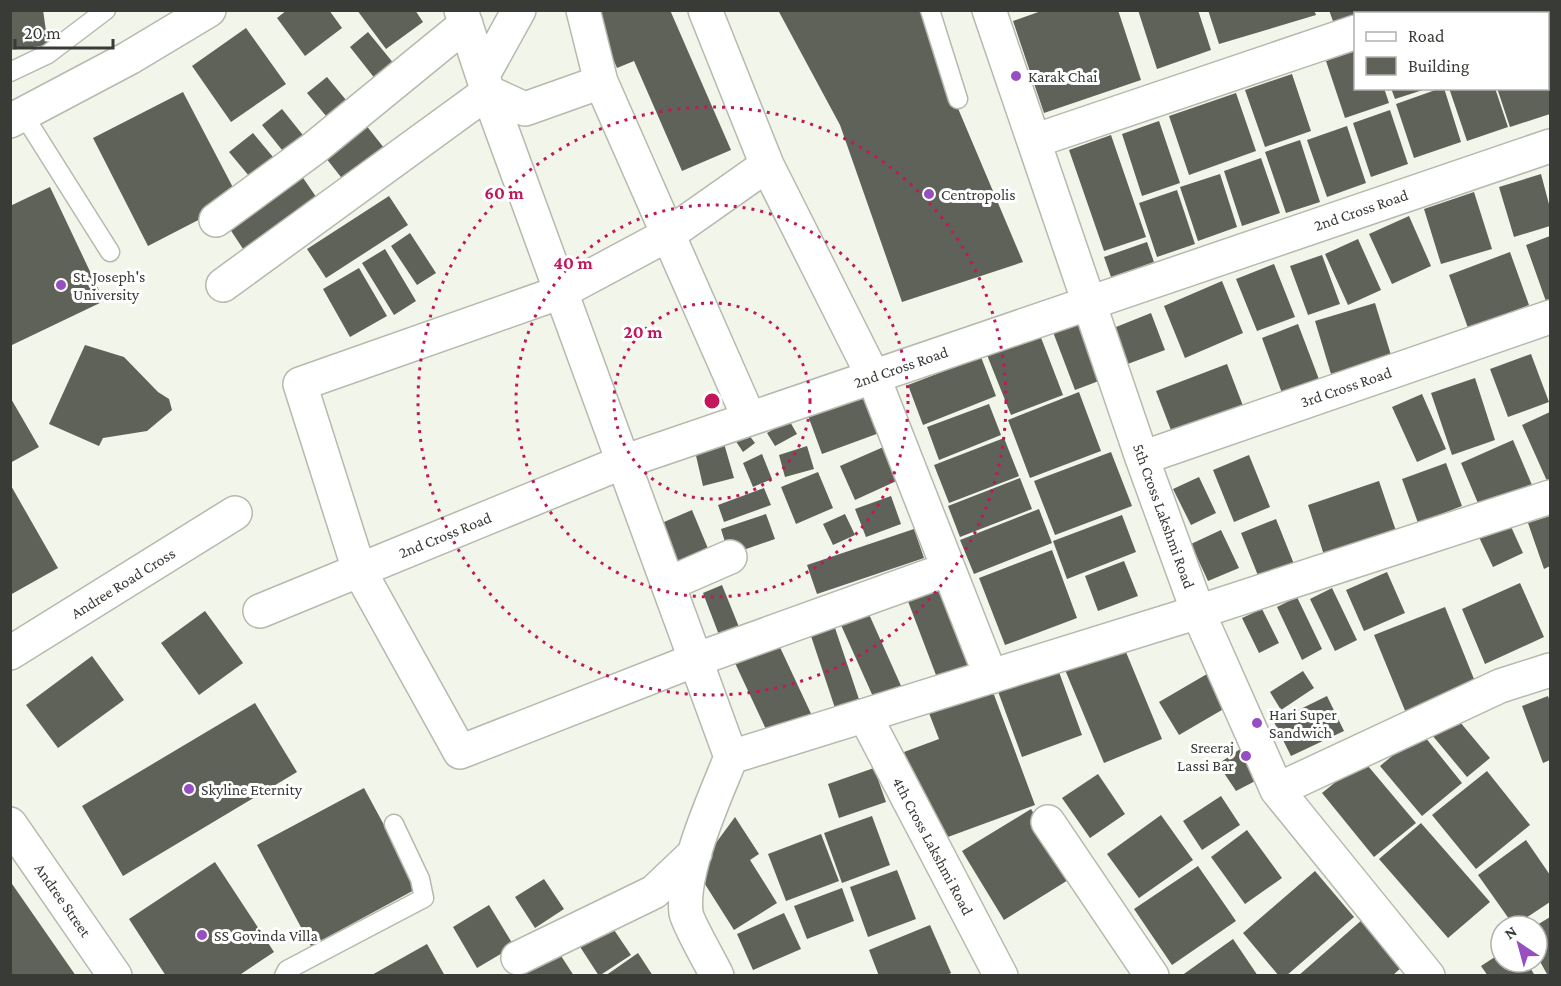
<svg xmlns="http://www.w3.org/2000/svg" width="1561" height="986" font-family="'Crimson Pro',serif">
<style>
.building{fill:#5f6258}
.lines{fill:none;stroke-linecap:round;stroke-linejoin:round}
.service-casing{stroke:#b6b9ae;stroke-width:21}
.minor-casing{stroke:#b6b9ae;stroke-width:36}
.tertiary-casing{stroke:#b6b9ae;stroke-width:36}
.service{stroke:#fff;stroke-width:18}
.minor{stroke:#fff;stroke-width:33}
.tertiary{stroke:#fff;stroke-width:33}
.ring{fill:none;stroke:#c2185b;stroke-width:3;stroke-dasharray:3 6}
.poi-dot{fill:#964ec1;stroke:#fff;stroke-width:2}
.labels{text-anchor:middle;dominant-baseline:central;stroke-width:6;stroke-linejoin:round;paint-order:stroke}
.poi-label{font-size:16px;fill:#393b36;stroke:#fff;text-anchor:start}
.street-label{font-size:16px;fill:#393b36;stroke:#fff}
.centre{fill:#c2185b;stroke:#fff;stroke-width:3}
.ring-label{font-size:18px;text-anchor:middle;font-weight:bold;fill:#c2185b;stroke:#fff;stroke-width:6;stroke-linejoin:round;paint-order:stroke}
</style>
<rect width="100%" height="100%" fill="#f1f5ea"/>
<!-- building -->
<path class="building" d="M10,10H43L48,45L10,50Z
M287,10H329L342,28L305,56L277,18Z
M357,10H415L423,22L386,49Z
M592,10H670L731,150L682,171L634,61L617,68Z
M778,10H925L946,80L1023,262L902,302L840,125Z
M1044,10H1118L1141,80L1044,113L1013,21Z
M1138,10H1198L1211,50L1157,69Z
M1208,10H1314L1316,15L1219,44Z
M1329,10H1370L1356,14V16L1334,24Z
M1471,10H1509L1510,14H1472Z
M1514,10H1550V41L1548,42V14H1515Z
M246,28L286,84L231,122L192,66Z
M368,32L395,65L376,80L350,47Z
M1550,46V114L1510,127L1497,88H1548V47Z
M1356,51V88H1384L1389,103L1345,118L1326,61Z
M1292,74L1311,131L1265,147L1245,90Z
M327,77L351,106L331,122L307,93Z
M1391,88H1426V89L1395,99Z
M1441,88H1444L1461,142L1414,158L1396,104Z
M1449,88H1495L1508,127L1467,141Z
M183,92L239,199L148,246L93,138Z
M1236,93L1256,151L1189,175L1169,116Z
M282,109L306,139L286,155L262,125Z
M1390,110L1408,164L1371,177L1353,123Z
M358,115L388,153L348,186L318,148Z
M1159,121L1180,183L1142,196L1122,134Z
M1347,126L1366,183L1327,197L1307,140Z
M253,133L278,163L254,182L229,152Z
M1111,135L1146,237L1104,251L1069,150Z
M1300,140L1320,202L1286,213L1265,152Z
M1261,158L1280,213L1242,226L1224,171Z
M297,169L323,207L249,258L224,220Z
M1220,174L1237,227L1198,241L1180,187Z
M1541,174L1550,208V226L1514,237L1499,187Z
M50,187L104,301L12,345L10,341V206Z
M1177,190L1195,244L1157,257L1139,203Z
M1474,192L1492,249L1441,264L1424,209Z
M389,196L408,225L326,278L307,249Z
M1409,216L1431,266L1392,284L1369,234Z
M410,233L436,273L417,285L391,246Z
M1550,236V306L1548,307L1526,245Z
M1358,239L1381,290L1348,305L1325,254Z
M1147,242L1154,262L1111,277L1104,257Z
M385,249L416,301L394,315L362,263Z
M1510,252L1529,305L1468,328L1449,275Z
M1322,255L1340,304L1308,315L1290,266Z
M1274,264L1295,317L1257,331L1236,279Z
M359,268L387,316L350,337L323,289Z
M1222,281L1243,333L1185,358L1164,306Z
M1375,303L1391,355L1331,374L1315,321Z
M1151,313L1165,350L1125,365L1111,329Z
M1082,321L1104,379L1075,390L1053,332Z
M1298,324L1320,382L1283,396L1262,338Z
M1040,335L1063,395L1011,415L987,355Z
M85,345L124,357L158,392L169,399L172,410L147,431L103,438L99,446L49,424Z
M1531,354L1549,402L1508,417L1490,369Z
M981,357L996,396L923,425L908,385Z
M1227,364L1245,411L1174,438L1156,391Z
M1475,378L1495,440L1452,455L1431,393Z
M867,390L882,432L822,454L807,413Z
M1079,392L1101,451L1030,478L1008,420Z
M1422,394L1446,449L1417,462L1392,407Z
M10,397L39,447L10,463Z
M989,404L1001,435L939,460L927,427Z
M1550,412V480L1547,481L1522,425Z
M789,420L797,434L775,446L767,433Z
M746,431L755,443L743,452L735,440Z
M1004,438L1019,476L949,503L934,465Z
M723,440L734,478L703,486L694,447Z
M1513,440L1532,485L1480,508L1461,463Z
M888,445L903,478L855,500L840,466Z
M807,446L814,469L785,477L779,455Z
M1111,452L1132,506L1055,535L1034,481Z
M762,454L772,479L753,487L743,463Z
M1249,455L1270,507L1234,522L1213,470Z
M1446,463L1462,506L1418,523L1402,479Z
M818,472L833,508L796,524L781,487Z
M1199,477L1216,513L1191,525L1173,489Z
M1020,478L1032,509L960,537L948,506Z
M1379,481L1396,531L1324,555L1308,505Z
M10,484L58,568L10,595Z
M764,488L771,505L724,522L718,505Z
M891,496L901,524L866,537L855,509Z
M1039,509L1052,543L974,574L960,540Z
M692,510L709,551L675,565L657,525Z
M766,514L775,539L729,555L721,529Z
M845,514L855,535L833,545L823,524Z
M1122,515L1136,552L1067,579L1053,541Z
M1550,516V566L1544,569L1528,523Z
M1276,519L1294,564L1259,578L1241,533Z
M1508,520L1523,553L1493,567L1478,535Z
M914,529L924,558L817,594L807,565Z
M1221,530L1239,568L1208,581L1191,544Z
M1052,550L1077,618L1005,645L979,578Z
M1124,561L1138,596L1098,611L1085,576Z
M1387,572L1405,613L1364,631L1346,590Z
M942,582L975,669L939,683L906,596Z
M1520,583L1544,637L1485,664L1462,609Z
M722,585L739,627L719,635L703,593Z
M1332,588L1357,640L1335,651L1310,599Z
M1297,597L1322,649L1302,660L1277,607Z
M1445,607L1476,684L1406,713L1374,635Z
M1262,609L1279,643L1259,653L1242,618Z
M205,611L243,663L199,695L161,643Z
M868,612L902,688L875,701L841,625Z
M835,628L862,708L838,717L811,636Z
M1121,640L1162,739L1104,763L1063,665Z
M778,643L814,720L771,740L735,663Z
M92,656L124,700L58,748L26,705Z
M1056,664L1082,735L1022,757L996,686Z
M1303,671L1314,688L1281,710L1270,692Z
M1207,674L1227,707L1179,735L1159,702Z
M990,684L1035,805L937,841L904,752L939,739L927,708Z
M1327,696L1344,731L1291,756L1274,722Z
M1548,696L1550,702V760L1543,763L1522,706Z
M255,703L297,772L123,876L82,806Z
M1455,716L1490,758L1467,777L1432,735Z
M1421,732L1462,783L1422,816L1380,766Z
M1249,743L1263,777L1236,791L1218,764Z
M1363,760L1416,823L1374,857L1322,793Z
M874,768L886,802L839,818L828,784Z
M1487,771L1530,825L1476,869L1432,815Z
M1098,774L1125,814L1090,838L1062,798Z
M364,788L418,888L311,946L257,845Z
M1221,796L1240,825L1202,850L1183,821Z
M1031,809L1073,877L1004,920L962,851Z
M1161,815L1193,860L1139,898L1107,854Z
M872,816L890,865L842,883L824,833Z
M735,817L759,854L750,860L777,903L734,930L696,870Z
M1421,823L1490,902L1448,938L1379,859Z
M1247,830L1282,878L1245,904L1211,857Z
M821,834L839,881L786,901L768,854Z
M1526,840L1550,875V902L1514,926L1478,875Z
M215,862L274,952L238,976H166L129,919Z
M1198,866L1236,921L1172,965L1134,909Z
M897,870L916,919L868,937L850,887Z
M1315,871L1354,917L1286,976H1279L1243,933Z
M544,879L564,909L535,928L515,897Z
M10,881L76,976H10Z
M842,888L854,921L807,939L794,906Z
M489,905L514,946L477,968L453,927Z
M784,913L801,949L753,970L737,934Z
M1550,917V976H1548L1537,956V925Z
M606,918L631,955L599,976L575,939Z
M1363,919L1403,966L1392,976H1298Z
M930,925L951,973L946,976H879L869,950Z
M1233,939L1258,976H1181Z
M427,944L445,976H370Z
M554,945L574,976H508Z
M638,953L653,976H605Z
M1501,953V962H1527L1535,976H1488L1481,966Z"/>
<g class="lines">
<!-- service casing -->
<g class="service-casing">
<path id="service" d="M930,10L958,99
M10,72L48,54L106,10
M23,114L110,252
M284,976L287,970L424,898L420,879L394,824"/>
</g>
<!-- minor casing -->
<g class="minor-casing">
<path id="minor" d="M461,10L488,92L731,757C715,797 681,870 686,913C688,924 711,963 717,976
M583,10L601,82L749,418
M705,10L767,165L873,376L991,677
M989,10L1142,458L1198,612L1277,790L1428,976
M1411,14L1420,10
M483,75L519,10
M1034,141L1356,32
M767,165L669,234L561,292L300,384L359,570L460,752L695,660L948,569
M216,220L313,149L466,24
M223,285L488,92L525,109L601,82
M1142,458L1550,317
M668,584L730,557
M260,611L623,462L1550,146
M10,653L235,513
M865,716L1001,976
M731,757L1198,612L1550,497
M1277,790L1500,686L1550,670
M1048,822L1152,976
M10,824L115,976
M518,958L654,892L695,853"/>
</g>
<!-- tertiary casing -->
<g class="tertiary-casing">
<path id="tertiary" d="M10,121L129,58L209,10"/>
</g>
<!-- service -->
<use href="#service" class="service"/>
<!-- minor -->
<use href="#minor" class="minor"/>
<!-- tertiary -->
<use href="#tertiary" class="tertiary"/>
</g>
<!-- distance rings -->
<g class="ring">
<circle cx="712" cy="401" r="98"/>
<circle cx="712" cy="401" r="196"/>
<circle cx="712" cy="401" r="294"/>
</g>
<!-- markers -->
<g class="poi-dot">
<circle cx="1016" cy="76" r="6"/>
<circle cx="929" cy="194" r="6"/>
<circle cx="61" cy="285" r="6"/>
<circle cx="1257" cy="723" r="6"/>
<circle cx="1246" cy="756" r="6"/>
<circle cx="189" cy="789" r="6"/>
<circle cx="202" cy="935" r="6"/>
</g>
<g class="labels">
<!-- poi labels -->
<g class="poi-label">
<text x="1028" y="76">Karak Chai</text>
<text x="941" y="194">Centropolis</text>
<text x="73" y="276">St. Joseph's<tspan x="73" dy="18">University</tspan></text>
<text x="1269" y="714">Hari Super<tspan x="1269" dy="18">Sandwich</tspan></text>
<text x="1234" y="747" text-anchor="end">Sreeraj<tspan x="1234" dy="18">Lassi Bar</tspan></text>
<text x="201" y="789">Skyline Eternity</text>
<text x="214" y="935">SS Govinda Villa</text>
</g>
<!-- street labels -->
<g class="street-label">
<text transform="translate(1361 210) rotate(-19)">2nd Cross Road</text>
<text transform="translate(901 367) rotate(-19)">2nd Cross Road</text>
<text transform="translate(1346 387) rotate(-19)">3rd Cross Road</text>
<text transform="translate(1164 516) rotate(70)">5th Cross Lakshmi Road</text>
<text transform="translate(445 535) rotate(-22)">2nd Cross Road</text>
<text transform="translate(123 583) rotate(-32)">Andree Road Cross</text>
<text transform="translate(933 846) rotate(62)">4th Cross Lakshmi Road</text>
<text transform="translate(63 900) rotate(55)">Andree Street</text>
</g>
</g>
<circle cx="712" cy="401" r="9" class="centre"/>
<g class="ring-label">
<text x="504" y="199">60 m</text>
<text x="573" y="269">40 m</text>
<text x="643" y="338">20 m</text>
</g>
<!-- border -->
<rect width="1561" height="986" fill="none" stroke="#393b36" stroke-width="24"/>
<!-- legend -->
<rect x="1354" y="12" width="195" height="78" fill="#ffffff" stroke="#b0b1af" stroke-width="1.5"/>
<rect x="1366" y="32" width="30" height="9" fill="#ffffff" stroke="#b0b1af" stroke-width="1.5"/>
<text x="1408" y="42" font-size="18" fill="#393b36">Road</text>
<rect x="1366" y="57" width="30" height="18" fill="#5f6258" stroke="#b0b1af" stroke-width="1.5"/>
<text x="1408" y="72" font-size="18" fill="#393b36">Building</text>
<!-- north arrow -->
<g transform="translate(1519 944) rotate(324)"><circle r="28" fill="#ffffff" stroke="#b0b1af" stroke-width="1.5"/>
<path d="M0-4.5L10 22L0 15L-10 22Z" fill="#964ec1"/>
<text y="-9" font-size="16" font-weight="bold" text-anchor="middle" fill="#393b36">N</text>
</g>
<!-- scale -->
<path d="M15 39v9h98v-9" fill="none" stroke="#393b36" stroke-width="3"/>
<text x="24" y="39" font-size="18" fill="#393b36" stroke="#ffffff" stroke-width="4.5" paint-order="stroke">20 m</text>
</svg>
